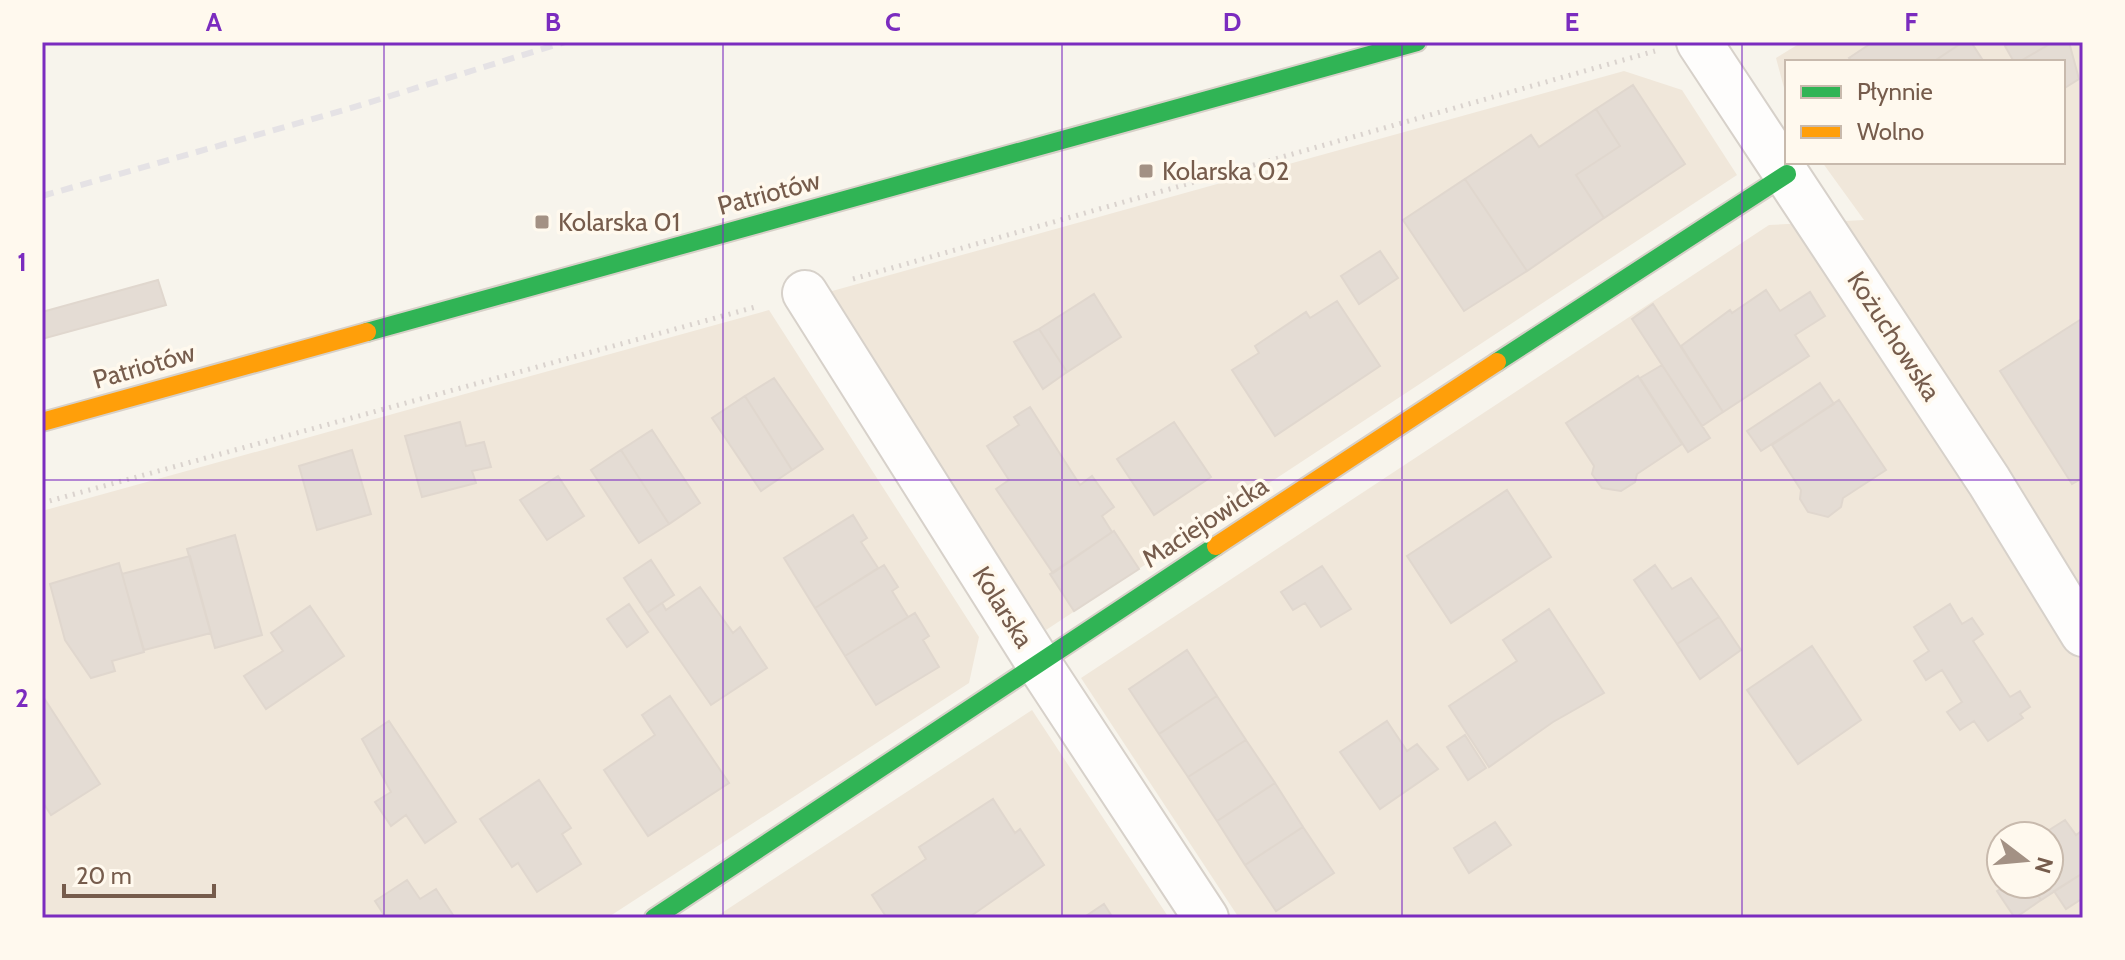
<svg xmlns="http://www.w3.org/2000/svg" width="2125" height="960" font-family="Cabin,sans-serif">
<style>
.residential{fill:#f0e7da;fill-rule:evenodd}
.building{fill:#e4dcd4;stroke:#e0d7ce;stroke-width:2}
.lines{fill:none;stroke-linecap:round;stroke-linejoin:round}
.street-casing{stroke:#d7d1ca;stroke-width:48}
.fast-casing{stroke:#d7d0c8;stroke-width:22}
.slow-casing{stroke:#d7d0c8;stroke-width:22}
.path{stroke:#dad3ce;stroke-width:5;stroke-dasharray:2 6;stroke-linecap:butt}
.street{stroke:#fefdfc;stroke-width:44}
.fast{stroke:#30b455;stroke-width:18}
.slow{stroke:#ff9f0a;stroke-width:18}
.rail{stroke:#e5e2e5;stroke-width:6;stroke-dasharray:12 8;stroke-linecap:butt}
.grid{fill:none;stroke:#7b2cbf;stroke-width:2;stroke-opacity:0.55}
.poi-dot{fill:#a39184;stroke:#fff9ee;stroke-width:3}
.labels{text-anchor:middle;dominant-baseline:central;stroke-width:7;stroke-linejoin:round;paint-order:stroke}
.poi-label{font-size:26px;fill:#765c4c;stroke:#fff9ee;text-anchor:start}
.street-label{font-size:26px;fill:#765c4c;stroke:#fff9ee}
.neatline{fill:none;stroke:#7b2cbf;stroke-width:3}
.grid-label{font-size:26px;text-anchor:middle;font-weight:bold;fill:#7b2cbf}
</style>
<rect width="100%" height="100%" fill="#f7f4ec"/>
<!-- residential -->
<path class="residential" d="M1802,42H2083V918H1239L1081,678L1769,225L1864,220L1822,162H2063V62H1787V99L1776,58ZM2001,836H2049V884H2001Z
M1624,71L1682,90L1737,175L1046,630L825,293Z
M769,310L979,637L969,683L607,918H42V511Z
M1032,710L1169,918H714Z"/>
<!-- building -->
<path class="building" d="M1873,42H1963L1933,62H1852L1849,58Z
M1963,42H1971L1984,62H1933Z
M2011,42H2053L2019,62H2014L2005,46Z
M2053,42H2069L2079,79L2063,89V62H2019Z
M1633,85L1685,164L1604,218L1576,175L1620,146L1596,109Z
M1596,109L1620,146L1576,175L1604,218L1527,271L1465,179L1531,135L1539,147Z
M1465,179L1527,271L1464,311L1403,220Z
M1380,251L1398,278L1359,304L1341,276Z
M158,280L166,305L42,339V312Z
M1766,290L1780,311L1810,292L1825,316L1795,335L1809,356L1723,412L1681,346L1730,310L1732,313Z
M1094,294L1121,337L1067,372L1039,329Z
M1337,301L1380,366L1275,436L1232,370L1259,353L1255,346L1306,312L1310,318Z
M1653,304L1723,412L1702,426L1632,319Z
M2083,318V478L2072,484L2000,371Z
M1039,329L1067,372L1043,389L1014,342Z
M1662,365L1710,438L1688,452L1640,378Z
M1638,376L1682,444L1637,474L1635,482L1621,491L1602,488L1592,474L1594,466L1566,423Z
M774,378L823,449L792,470L745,396Z
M1820,383L1834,404L1761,451L1747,431Z
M745,396L792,470L761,491L712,418Z
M1839,400L1886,470L1843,498L1841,507L1828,517L1808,512L1800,499L1801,490L1772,445Z
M1030,407L1080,485L1092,476L1114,507L1102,516L1112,532L1053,573L996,489L1009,480L987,446L1019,425L1014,417Z
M460,422L466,446L484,442L491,467L472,471L476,483L422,497L405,436Z
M1174,422L1211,477L1154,515L1117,459Z
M652,430L700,503L669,524L621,450Z
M352,450L371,514L317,530L299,466Z
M621,450L669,524L639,543L591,470Z
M558,476L584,516L547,540L520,500Z
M1507,490L1551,557L1451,623L1407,556Z
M853,515L867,538L861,542L878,568L815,608L784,558Z
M1114,531L1139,569L1074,611L1050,574Z
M235,535L262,635L215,648L187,549Z
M190,556L211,633L144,650L122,574Z
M651,560L674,595L647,613L624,578Z
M119,563L144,652L112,661L115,671L91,678L65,640L50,584Z
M884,565L898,587L892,591L908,617L845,656L815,608Z
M1655,565L1672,589L1691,578L1719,617L1677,644L1634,580Z
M1322,566L1351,609L1321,627L1305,603L1293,610L1281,592Z
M700,587L733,633L740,627L767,668L711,705L647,613L662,603L666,610Z
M629,604L648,632L627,647L607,619Z
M1950,604L1962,624L1972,618L1983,634L1973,641L2010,697L2020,691L2030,707L2020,714L2023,718L1988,741L1974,721L1960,730L1947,712L1962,702L1942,670L1926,680L1914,661L1929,651L1914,627Z
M310,606L344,656L266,709L244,676L283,651L271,633Z
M1549,609L1604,693L1553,722L1489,767L1449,706L1517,661L1503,640Z
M915,613L929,636L923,640L939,667L876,705L845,656Z
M1719,617L1741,650L1700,679L1677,644Z
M1812,646L1861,720L1798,764L1747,690Z
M1187,650L1217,696L1159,734L1129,689Z
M42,695L100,784L51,815L42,801Z
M670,696L729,783L648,836L604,770L655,735L642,715Z
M1217,696L1246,740L1188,777L1159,734Z
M389,721L456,822L425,843L406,815L391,826L375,802L391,792L362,739Z
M1387,721L1407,751L1417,744L1438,769L1380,809L1340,752Z
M1465,735L1486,768L1468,780L1447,747Z
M1246,740L1275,783L1217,821L1188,777Z
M539,780L571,828L562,834L581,864L537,892L518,863L512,867L480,819Z
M1275,783L1303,827L1245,865L1217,821Z
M993,799L1015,833L1020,829L1044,865L968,918H887L872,895L926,859L919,847Z
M2065,820L2076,835L2083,830V873L2041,900L2031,884H2049V853L2056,848L2046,832Z
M1495,822L1511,845L1469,873L1454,848Z
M1303,827L1334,873L1276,911L1245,865Z
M2083,873V898L2066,909L2054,891Z
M407,880L420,899L436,889L455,918H386L375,901Z
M2009,884H2031L2041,900L2015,918L1997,891Z
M1104,904L1113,918H1083Z"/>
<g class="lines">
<!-- street casing -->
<g class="street-casing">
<path id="street" d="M1699,42L1989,481L2083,634
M805,293L1039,664L1206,918"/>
</g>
<!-- fast casing -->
<g class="fast-casing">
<path id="fast" d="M367,332L1417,42
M1497,362L1787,174
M654,918L1216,546"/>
</g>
<!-- slow casing -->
<g class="slow-casing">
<path id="slow" d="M42,422L367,332
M1216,546L1497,362"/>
</g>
<!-- path -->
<path class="path" d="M853,279L1655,51
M42,503L759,306"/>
<!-- street -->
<use href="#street" class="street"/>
<!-- fast -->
<use href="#fast" class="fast"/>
<!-- slow -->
<use href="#slow" class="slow"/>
<!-- rail -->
<path class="rail" d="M42,196L348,109L565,42"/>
</g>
<!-- grid -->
<path class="grid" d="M384,42V918M723,42V918M1062,42V918M1402,42V918M1742,42V918M42,480H2083"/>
<!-- markers -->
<g class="poi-dot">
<rect x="1138" y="163" width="16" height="16" rx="4"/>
<rect x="534" y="214" width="16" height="16" rx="4"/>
</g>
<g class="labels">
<!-- poi labels -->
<g class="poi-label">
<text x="1162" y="171">Kolarska 02</text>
<text x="558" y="222">Kolarska 01</text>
</g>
<!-- street labels -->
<g class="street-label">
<text transform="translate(769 193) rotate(-15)">Patriotów</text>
<text transform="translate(1894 336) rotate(57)">Kożuchowska</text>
<text transform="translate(144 366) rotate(-16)">Patriotów</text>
<text transform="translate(1205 522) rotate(-33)">Maciejowicka</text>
<text transform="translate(1003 607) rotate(58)">Kolarska</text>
</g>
</g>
<!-- border -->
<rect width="2125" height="960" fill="none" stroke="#fff9ee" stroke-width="88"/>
<!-- legend -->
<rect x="1785" y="60" width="280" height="104" fill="#fff9ee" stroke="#c8baad" stroke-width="2"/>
<rect x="1801" y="86" width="40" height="12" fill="#30b455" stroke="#c8baad" stroke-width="2"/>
<text x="1857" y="100" font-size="24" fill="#765c4c">Płynnie</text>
<rect x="1801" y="126" width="40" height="12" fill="#ff9f0a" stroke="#c8baad" stroke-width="2"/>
<text x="1857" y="140" font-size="24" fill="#765c4c">Wolno</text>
<!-- north arrow -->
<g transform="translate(2025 860) rotate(106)"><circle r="38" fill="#fff9ee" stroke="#c8baad" stroke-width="2"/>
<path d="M0-6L14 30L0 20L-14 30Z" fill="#a39184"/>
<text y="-12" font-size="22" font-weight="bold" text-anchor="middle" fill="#765c4c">N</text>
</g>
<!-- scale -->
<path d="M64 884v12h150v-12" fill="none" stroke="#765c4c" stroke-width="4"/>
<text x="76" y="884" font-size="24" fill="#765c4c" stroke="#fff9ee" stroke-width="6" paint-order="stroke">20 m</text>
<rect x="44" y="44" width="2037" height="872" class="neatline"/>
<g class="grid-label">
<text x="214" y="31">A</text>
<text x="553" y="31">B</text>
<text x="893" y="31">C</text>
<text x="1232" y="31">D</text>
<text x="1572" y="31">E</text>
<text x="1911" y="31">F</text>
<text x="22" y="271">1</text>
<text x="22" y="707">2</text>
</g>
</svg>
